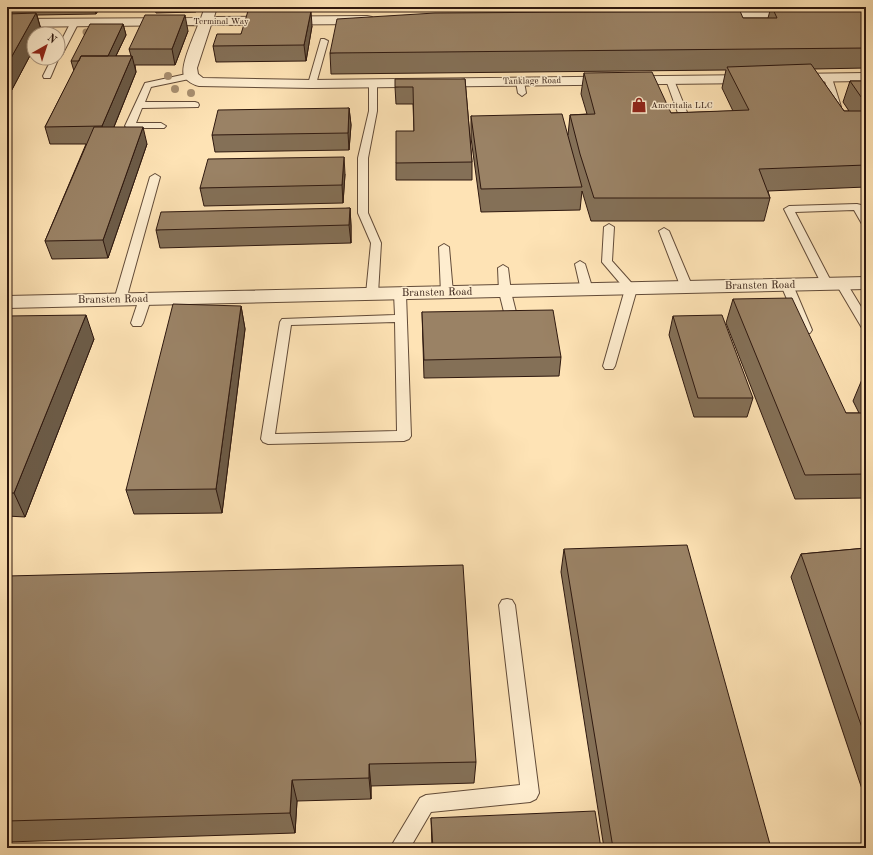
<svg xmlns="http://www.w3.org/2000/svg" width="873" height="855" font-family="'Old Standard TT',serif">
<style>
.lines{fill:none;stroke-linecap:round;stroke-linejoin:round}
.service-casing{stroke:#624b38;stroke-width:2}
.minor-casing{stroke:#624b38;stroke-width:2}
.service{fill:#feedcf;fill-rule:evenodd}
.minor{fill:#feedcf;fill-rule:evenodd}
.tree{fill:#a88f70}
.wall{fill:#847057;stroke:#2e180f}
.shaded-wall{fill:#6c5b47;stroke:#2e180f}
.building{fill:#9a8265;stroke:#2e180f}
.labels{text-anchor:middle;dominant-baseline:central;stroke-width:3;stroke-linejoin:round;paint-order:stroke}
.far-street-label{font-size:9px;fill:#2e180f;stroke:#feedcf}
.far-poi-label{font-size:9px;fill:#2e180f;stroke:#feedcf;text-anchor:start}
.street-label{font-size:11px;fill:#2e180f;stroke:#feedcf}
</style>
<rect width="100%" height="100%" fill="#fee3b5"/>
<filter id="stains"><feTurbulence type="fractalNoise" baseFrequency=".005" numOctaves="4"/><feColorMatrix values="0 0 0 0 .2 0 0 0 0 .09 0 0 0 0 .02 0 0 0 .5 -.17"/></filter>
<radialGradient id="worn" r=".72"><stop offset=".6" stop-color="#630" stop-opacity="0"/><stop offset="1" stop-color="#630" stop-opacity=".3"/></radialGradient>
<g class="lines">
<!-- service casing -->
<g class="service-casing">
<path id="service" d="M72,20H78L79,22L62,55L59,57L51,76L50,78H44L43,76L52,58H58V47Z
M321,39H324L328,41L316,84L312,87L308,84Z
M191,73L195,76L194,78L151,87L145,102H195L198,103L199,105L198,107L142,108L136,123H161L166,126L164,128H127L125,126L145,83Z
M828,75L832,78L841,107L840,109H834L833,107L824,78Z
M670,77L674,80L693,127L691,129L688,130L683,127L666,80Z
M520,79L524,82L526,93L522,96L518,93L516,82Z
M373,80L377,83V111L368,158V213L381,243L378,294L376,296H368L366,294L371,243L358,213V158L369,111V83Z
M155,174L160,177L126,300L124,302H116L114,300L150,177Z
M857,204L861,205L866,214V225L862,224L854,210L795,212L833,285L827,288L823,287L784,209L789,206Z
M609,224L614,227L612,261L637,289L615,366L613,369H605L603,366L625,289L602,262L604,227Z
M664,228L669,231L693,288L691,290H683L681,288L659,231Z
M444,244L449,247L453,293L451,295H443L441,293L439,247Z
M580,261L585,264L593,290L591,292H583L581,290L575,264Z
M503,265L508,268L511,292L517,316L515,319H507L505,316L499,292L498,268Z
M842,281L846,282L866,315V329L862,328L836,284Z
M787,282L793,285L812,330L810,333H802L800,330L781,285Z
M400,291L404,292L406,294L411,436L409,439L404,441L268,444L263,442L261,439L280,322L282,319L395,315L394,294L396,292ZM395,322L397,431L275,434L291,325Z
M145,296L149,297L151,299L143,323L141,326H133L131,323L139,299L141,297Z
M507,599L512,600L515,605L539,793L536,799L530,802L431,812L410,848H390L420,798L426,795L520,785L499,605L502,600Z"/>
</g>
<!-- minor casing -->
<g class="minor-casing">
<path id="minor" d="M205,7H217L214,17L367,16L372,17L373,20L372,23L367,24L211,25L197,68L198,74L203,78L312,80L753,75L758,76L760,79L758,82L753,83L312,88L199,86C194,85 186,81 184,76C180,66 194,36 198,25L7,27V19L201,18Z
M799,11L804,12L805,15L804,18L713,20L708,19L707,16L708,13L713,12Z
M866,73V81L791,82L786,81L784,78L786,75L791,74Z
M866,277V289L7,308V296Z"/>
</g>
<!-- service -->
<use href="#service" class="service"/>
<!-- minor -->
<use href="#minor" class="minor"/>
</g>
<!-- trees -->
<g class="tree">
<circle cx="86" cy="32" r="3.5"/>
<circle cx="168" cy="76" r="4"/>
<circle cx="175" cy="89" r="4"/>
<circle cx="191" cy="93" r="4"/>
</g>
<!-- wall -->
<path class="wall" d="M7,7H100L96,14L37,15L42,33V34H34V48L7,99Z
M119,7H197L196,12L156,13L154,7L119,8Z
M606,7H630L606,8Z
M771,7H854L856,10H866V68L814,69L844,111H849L843,102L850,81H866V187L768,191L770,198L764,221H591L582,191L580,210L481,212L471,138V116L568,135L570,115L587,114L581,94L584,73L671,113L733,111L722,88L726,70L331,74L330,53L743,18H768Z
M123,24L126,35L116,56H131L129,49L188,31L175,65H135L136,72L114,127L147,144L108,258L52,259L45,241L86,144H50L45,127L74,71L71,61Z
M312,26L306,61L216,62L213,46L241,34Z
M465,79L472,162V180H396V163L414,131L413,104H396L395,87Z
M349,108L351,125L349,150L215,152L212,135Z
M345,174L343,203L204,206L200,188Z
M350,208L351,226V243L160,248L156,230Z
M733,299L846,413H859L853,401L863,377L866,376V498L795,499L726,323Z
M241,306L245,329L222,513L134,514L126,490Z
M422,312L561,357L559,376L424,378Z
M7,316L94,339L25,517L7,516Z
M673,316L753,398L747,417H694L669,335Z
M866,353V368L863,361Z
M866,548V801L791,577L801,554Z
M564,549L771,848H604L561,572Z
M7,576L476,762L474,783L371,786V799L297,801L295,833L7,842Z
M431,818L601,848H432Z"/>
<!-- shaded-wall -->
<path class="shaded-wall" d="M94,7H100L96,14Z
M195,7H197L196,12Z
M311,11L312,26L306,61L304,45Z
M36,13L42,33V34H34V48L7,99V65Z
M185,15L188,31L175,65L172,49Z
M123,24L126,35L108,72L106,60Z
M132,56L136,72L107,144L102,126Z
M349,108L351,125L349,150L348,133Z
M143,127L147,144L108,258L103,240Z
M344,157L345,174L343,203L342,185Z
M350,208L351,226V243L349,225Z
M241,306L245,329L222,513L216,489Z
M86,315L94,339L25,517L14,493Z
M369,764L371,786V799L369,778Z
M292,780L297,801L295,833L290,813Z"/>
<!-- building -->
<path class="building" d="M772,7H854L856,10H866V48L330,53L337,19L435,13L740,11L743,18H777Z
M248,11H311L304,45L213,46L217,34H241Z
M36,13L7,65V14Z
M145,15H185L172,49H129Z
M90,24H123L108,56H81L79,61H71Z
M81,56H132L102,126L45,127Z
M811,64L844,111H866V165L759,169L770,198H594L580,154L570,115L595,114L584,73L652,72L671,113L749,110L727,67Z
M395,79H465L472,162L396,163V131H414L413,87H395Z
M850,81H866V104Z
M349,108L348,133L212,135L218,110Z
M562,114L582,187L481,189L471,116Z
M94,127H143L103,240L45,241Z
M344,157L342,185L200,188L208,159Z
M350,208L349,225L156,230L161,212Z
M792,298L846,413H866V474L805,475L733,299Z
M173,304L241,306L216,489L126,490Z
M553,310L561,357L424,360L422,312Z
M86,315L14,493H7V316Z
M722,315L753,398H698L673,316Z
M866,376V382L863,377Z
M687,545L771,848H613L564,549Z
M866,548V739L801,554Z
M463,565L476,762L369,764V778L292,780L290,813L7,821V576Z
M595,811L601,848H433L431,818Z"/>
<!-- icons -->
<defs>
<g id="shop-bare" transform="scale(1.2)"><path d="M-5-2.5h2.3a2.7 3.5 0 0 1 5.4 0H5L5.5 6h-11ZM-1.5-2.5h3a1.5 2.3 0 0 0-3 0Z" fill="#8f2418" stroke="#feedcf" stroke-width="2.5" paint-order="stroke"/></g>
</defs>
<g fill-rule="evenodd">
<use href="#shop-bare" x="639" y="105"/>
</g>
<g class="labels">
<!-- far-street labels -->
<g class="far-street-label">
<text x="221" y="21">Terminal Way</text>
<text transform="translate(532 81) rotate(-1)">Tanklage Road</text>
</g>
<!-- far-poi labels -->
<g class="far-poi-label">
<text x="651" y="105">Ameritalia LLC</text>
</g>
<!-- street labels -->
<g class="street-label">
<text transform="translate(760 286) rotate(-1)">Bransten Road</text>
<text transform="translate(437 293) rotate(-1)">Bransten Road</text>
<text transform="translate(113 300) rotate(-1)">Bransten Road</text>
</g>
</g>
<!-- margin -->
<rect width="873" height="855" fill="none" stroke="#fee3b5" stroke-width="24"/>
<rect x="8" y="8" width="857" height="839" fill="none" stroke="#2e180f" stroke-width="2"/>
<rect x="12" y="12" width="849" height="831" fill="none" stroke="#2e180f"/>
<!-- north arrow -->
<g transform="translate(46 46) rotate(39)"><circle r="19" fill="#feedcf" stroke="#ab9882"/>
<path d="M0-3L7 15L0 10L-7 15Z" fill="#8f2418"/>
<text y="-6" font-size="11" font-weight="bold" text-anchor="middle" fill="#2e180f">N</text>
</g>
<rect width="100%" height="100%" filter="url(#stains)"/>
<rect width="100%" height="100%" fill="url(#worn)"/>
</svg>
